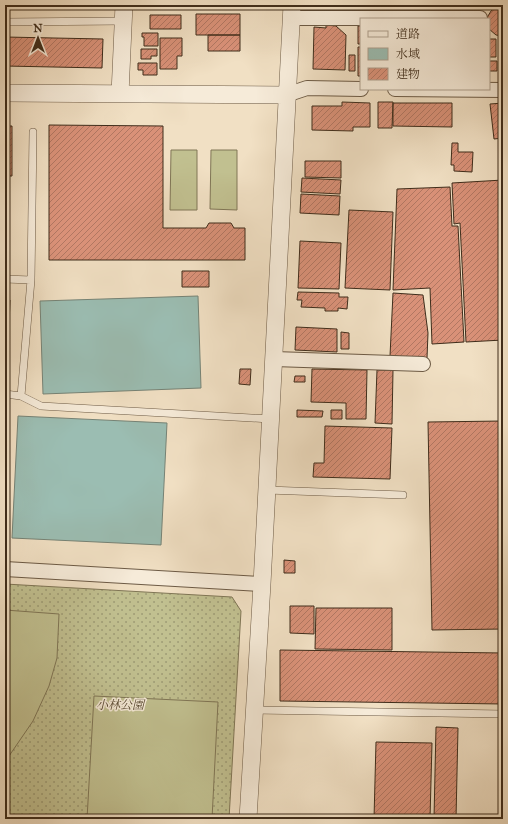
<svg xmlns="http://www.w3.org/2000/svg" width="508" height="824" font-family="'IM FELL Great Primer','Noto Serif JP',serif">
<style>
.grass{fill:url(#grass-dots);stroke:#807656}
.garden{fill:#c1c090;stroke:#807656}
.water{fill:#9bbdb2;stroke:#768376}
.building{fill:url(#building-hatch);stroke:#3f2d1b}
.lines{fill:none;stroke-linecap:round;stroke-linejoin:round}
.service-casing{stroke:#6c5a45;stroke-width:8}
.minor-casing{stroke:#6c5a45;stroke-width:16}
.tertiary-casing{stroke:#6c5a45;stroke-width:18}
.service{stroke:#f6ebd9;stroke-width:7}
.minor{stroke:#f6ebd9;stroke-width:14}
.tertiary{stroke:#f6ebd9;stroke-width:17}
.labels{text-anchor:middle;dominant-baseline:central;stroke-width:3;stroke-linejoin:round;paint-order:stroke}
.park-label{font-size:12px;font-style:italic;fill:#594a32;stroke:#f6ebd9}
</style>
<defs>
<pattern id="grass-dots" width="8" height="8" patternUnits="userSpaceOnUse"><rect width="8" height="8" fill="#c1c090"/><path d="M2 2h.1M6 6h.1" fill="none" stroke="#9e9c75" stroke-width="1.8" stroke-linecap="round"/></pattern>
<pattern id="building-hatch" width="6" height="6" patternUnits="userSpaceOnUse"><rect width="6" height="6" fill="#d99178"/><path d="M-1 1l2-2M0 6l6-6M5 7l2-2" fill="none" stroke="#b17762"/></pattern>
</defs>
<rect width="100%" height="100%" fill="#f1e0c4"/>
<filter id="stains"><feTurbulence type="fractalNoise" baseFrequency=".005" numOctaves="4"/><feColorMatrix values="0 0 0 0 .2 0 0 0 0 .09 0 0 0 0 .02 0 0 0 .5 -.17"/></filter>
<radialGradient id="worn" r=".72"><stop offset=".6" stop-color="#630" stop-opacity="0"/><stop offset="1" stop-color="#630" stop-opacity=".3"/></radialGradient>
<!-- grass -->
<path class="grass" d="M5,584L232,597L241,611L229,819H5Z"/>
<!-- garden -->
<path class="garden" d="M171,150H197V210H170Z
M211,150H237V210L210,209Z
M5,610L59,614L57,658L49,686L33,721L9,756L5,760Z
M94,696L218,702L212,819H87Z"/>
<!-- water -->
<path class="water" d="M198,296L201,388L43,394L40,301Z
M18,416L167,423L161,545L12,538Z"/>
<!-- building -->
<path class="building" d="M457,5H482V8H457Z
M496,7H503V36L496,35L489,29V19H487L488,16L491,11Z
M196,14H240V35H196Z
M150,15H181V29H150Z
M326,25L336,26L346,35L345,70L313,69L314,27L326,28Z
M358,26H361V44H358Z
M142,33H158V46H144V37H142Z
M208,35H240V51H208Z
M5,37L103,39L102,68L5,66Z
M160,38H182V56H177V69H160Z
M489,39H496V57H489Z
M358,47H361V76H358Z
M141,49H157V56H151V59H141Z
M349,55H355V71H349Z
M489,61H497V71H489Z
M138,63H157V75H143V70H138Z
M342,102L370,103V127H353V131L312,130V106H342Z
M378,102H393L392,128H378Z
M393,103H452V127L393,126Z
M503,103V138L494,139L490,104Z
M49,125L163,126V228H206L209,223H231L234,228H245V260H49Z
M5,126H12V176H5Z
M452,143H458V152H473L472,172L454,171V165H451Z
M305,161H341V178L305,177Z
M302,178L341,180L340,194L301,192Z
M503,180V340L466,342L460,223L454,224L452,183Z
M450,187L452,226H458L464,342L432,344L430,288L393,290L397,189Z
M301,194L340,196L339,215L300,213Z
M349,210L393,212L390,290L345,288Z
M300,241L341,243L339,289L298,288Z
M182,271H209V287H182Z
M298,292L339,293V297H348L347,309L338,308V311H325V308L301,307L302,300H297Z
M393,293L423,295L428,333L427,358L390,356Z
M5,300H10L8,351H5Z
M296,327L337,329V352L295,350Z
M341,332L349,333V349H341Z
M240,369H251L250,385L239,384Z
M312,369L367,370L366,419H346V403L311,402Z
M377,370H393L392,424L375,423Z
M295,376H305V382H294Z
M297,410L323,411L322,417H297Z
M331,410H342V419H331Z
M503,421V629L432,630L428,422Z
M325,426L392,428L390,479L313,477L314,463H324Z
M284,560L295,561V573H284Z
M290,606H314V634L290,633Z
M316,608H392V650L315,649Z
M280,650L503,653V704L280,701Z
M436,727L458,728L456,819H434Z
M376,742L432,743L430,819H374Z"/>
<g class="lines">
<!-- service casing -->
<g class="service-casing">
<path id="service" d="M5,22L123,21
M5,279L31,280
M5,394L21,396L41,406L270,419
M21,396L31,280L33,132
M267,490L403,495
M255,710L503,714"/>
</g>
<!-- minor casing -->
<g class="minor-casing">
<path id="minor" d="M291,18H480
M395,89L503,90
M286,95L307,88L361,89
M274,359L423,364
M5,569L262,584"/>
</g>
<!-- tertiary casing -->
<g class="tertiary-casing">
<path id="tertiary" d="M5,93L286,95
M120,94L124,5
M248,819L262,584L292,5"/>
</g>
<!-- service -->
<use href="#service" class="service"/>
<!-- minor -->
<use href="#minor" class="minor"/>
<!-- tertiary -->
<use href="#tertiary" class="tertiary"/>
</g>
<g class="labels">
<!-- park labels -->
<g class="park-label">
<text x="120" y="705">小林公園</text>
</g>
</g>
<!-- margin -->
<rect width="508" height="824" fill="none" stroke="#f1e0c4" stroke-width="20"/>
<rect x="6" y="6" width="496" height="812" fill="none" stroke="#3f2d1b" stroke-width="2"/>
<rect x="10" y="10" width="488" height="804" fill="none" stroke="#3f2d1b"/>
<!-- legend -->
<rect x="360" y="18" width="130" height="72" fill="#f6ebd9" stroke="#ad9f8d"/>
<rect x="368" y="31" width="20" height="6" fill="#f6ebd9" stroke="#ad9f8d"/>
<text x="396" y="38" font-size="12" fill="#3f2d1b">道路</text>
<rect x="368" y="48" width="20" height="12" fill="#9bbdb2" stroke="#ad9f8d"/>
<text x="396" y="58" font-size="12" fill="#3f2d1b">水域</text>
<rect x="368" y="68" width="20" height="12" fill="url(#building-hatch)" stroke="#ad9f8d"/>
<text x="396" y="78" font-size="12" fill="#3f2d1b">建物</text>
<!-- north arrow -->
<g transform="translate(38 38)" stroke="#f6ebd9" stroke-width="3" paint-order="stroke">
<path d="M0-3L7 15L0 10L-7 15Z" fill="#3f2d1b"/>
<text y="-6" font-size="11" font-weight="bold" text-anchor="middle" fill="#3f2d1b">N</text>
</g>
<rect width="100%" height="100%" filter="url(#stains)"/>
<rect width="100%" height="100%" fill="url(#worn)"/>
</svg>
